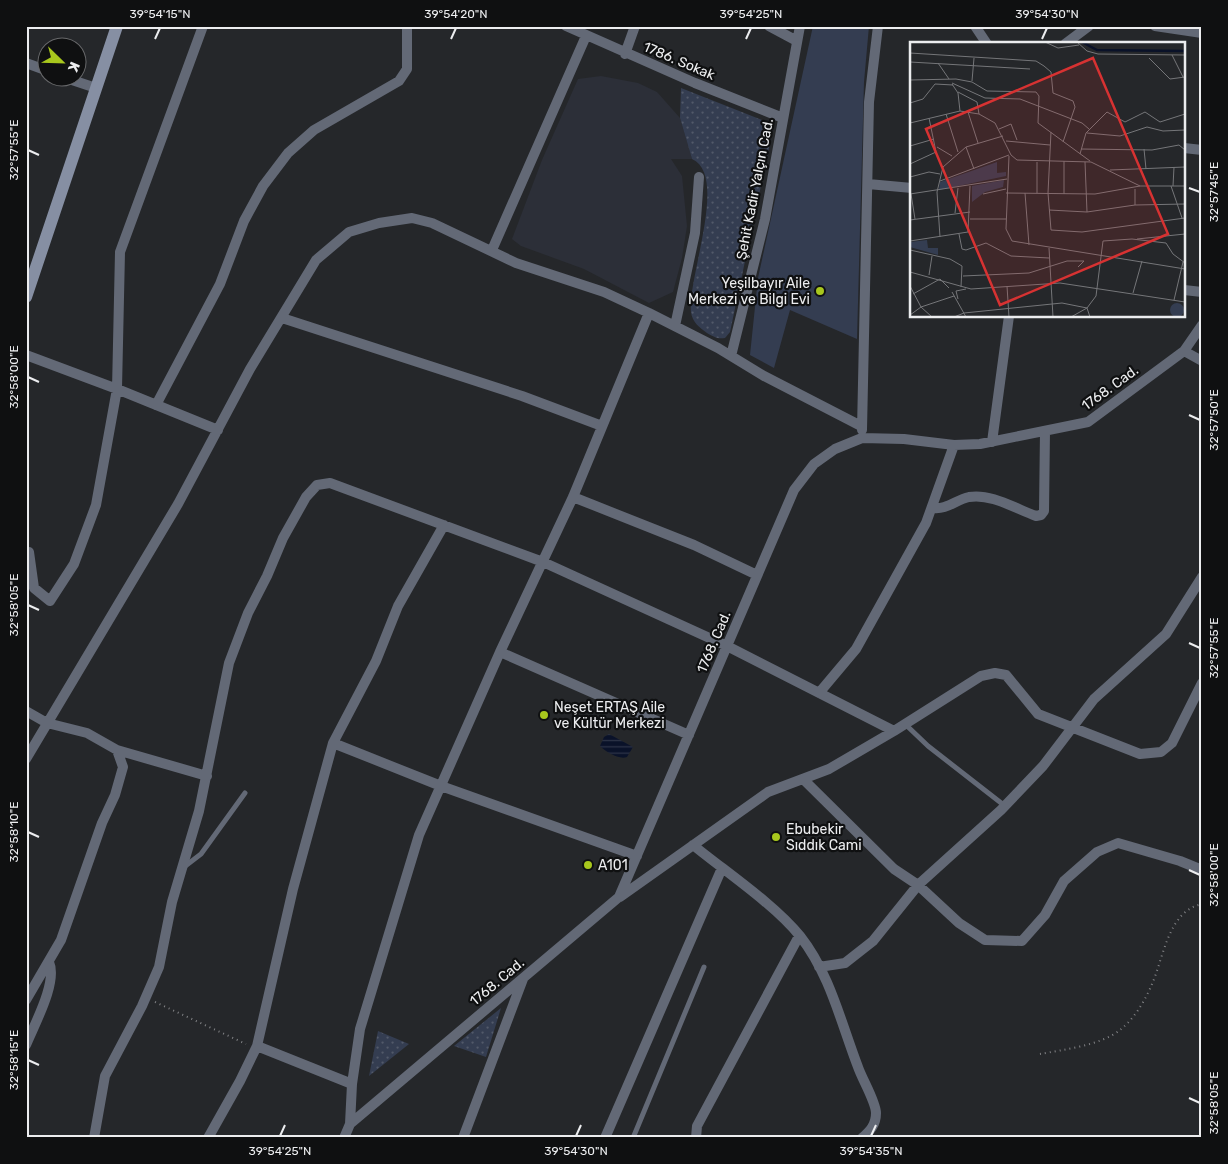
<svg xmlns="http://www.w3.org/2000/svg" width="1228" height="1164" font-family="Rubik,sans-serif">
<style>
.built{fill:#2c2f38}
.grass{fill:url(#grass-dots)}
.park{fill:#343d51}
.water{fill:url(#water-rules)}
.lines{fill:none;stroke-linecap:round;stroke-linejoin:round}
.path{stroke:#828386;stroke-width:2;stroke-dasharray:1 4;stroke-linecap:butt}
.lane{stroke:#636976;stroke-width:5}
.street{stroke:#636976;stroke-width:10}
.secondary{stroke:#868fa3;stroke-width:12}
.ticks{fill:none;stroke:#ecedef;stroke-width:2}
.poi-dot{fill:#a8c71d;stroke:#0f1011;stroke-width:2}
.labels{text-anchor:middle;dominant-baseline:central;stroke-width:4.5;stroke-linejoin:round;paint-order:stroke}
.street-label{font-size:14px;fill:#ecedef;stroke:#0f1011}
.poi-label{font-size:14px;fill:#ecedef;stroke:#0f1011;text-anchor:start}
.inset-river{fill:none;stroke:#0a1229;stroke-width:2.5}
.inset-road{fill:none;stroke:#757679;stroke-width:1}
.view{fill:#d73232;fill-opacity:0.15;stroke:#d73232;stroke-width:2.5}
.inset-edge{fill:none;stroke:#ecedef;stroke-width:2.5}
.neatline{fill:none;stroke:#ecedef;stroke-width:2}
.ticks-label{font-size:12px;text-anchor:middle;fill:#ecedef}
</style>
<defs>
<pattern id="grass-dots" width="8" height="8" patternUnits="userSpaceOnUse" patternTransform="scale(1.25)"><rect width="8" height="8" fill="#343d51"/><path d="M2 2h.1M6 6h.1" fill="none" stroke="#52596a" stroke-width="1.8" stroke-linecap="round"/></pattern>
<pattern id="water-rules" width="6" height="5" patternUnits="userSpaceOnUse" patternTransform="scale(1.25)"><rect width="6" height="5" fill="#0a1229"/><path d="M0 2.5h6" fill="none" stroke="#2e3548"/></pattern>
</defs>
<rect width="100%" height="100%" fill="#25272a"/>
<!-- built -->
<path class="built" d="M601,76L638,83L657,92L680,118L692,159H671L682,176L687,226L682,258L673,292L649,303L584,269L521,246L512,239L542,160L578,79Z"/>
<!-- grass -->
<path class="grass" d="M681,88L762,120L773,129L730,332L725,338C717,339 714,337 707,333C700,328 692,322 691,312C687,279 729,175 692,159L680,118Z
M501,1008L486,1057L454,1046Z
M378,1031L409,1044L369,1076Z"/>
<!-- park -->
<path class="park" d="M813,26H869L864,82L857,339L790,310L774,368L750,355L758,278Z"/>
<!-- water -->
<path class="water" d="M609,734L633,747L627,757C619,760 606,752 600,746L604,737Z"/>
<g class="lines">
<!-- path -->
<path class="path" d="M155,1002L246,1044
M1040,1054C1062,1050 1102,1045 1120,1030C1134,1019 1145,1001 1152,984C1164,957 1168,911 1202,904"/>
<!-- lane -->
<path class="lane" d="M905,724L928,746L1005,806
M184,867L201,854L245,793
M633,1138L704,967"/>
<!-- street -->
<path class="street" d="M566,26L695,83L783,118
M769,26L797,41
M975,26L987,44
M1155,26L1202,33
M1065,44L1089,26
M625,54L635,26
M26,63L48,71
M66,78L96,88
M1184,148L1202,150
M868,184L912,188
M492,250L586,36
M1184,290L1202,292
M282,318L522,396L602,426
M675,326L695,233L699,177
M1184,351L1202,361
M26,355L117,389L218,430
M731,356L765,219L800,26
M156,405L220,284L244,221L263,186L288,153L314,130L399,81L407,69V26
M862,430L869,102L878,26
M992,442L1009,316
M573,497L694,545L757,575
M933,508C946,510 956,500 969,497C991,493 1016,509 1036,516L1041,515L1044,511L1045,431
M29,552L34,588L50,601L74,564L96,505L117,389L120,252L203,26
M500,652L689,735
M819,693L856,649L926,523L954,445
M26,711L47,723L87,733L117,750L123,767L115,795L102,823L61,940L26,1000
M333,743L441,786L637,856
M117,750L207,776
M26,759L178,504L250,369L316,260L349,232L379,223L412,218L432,223L516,263L604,292L649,313L718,348L764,376L861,426
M803,779L894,869L918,885L959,923L985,940L1022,941L1045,915L1064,881L1097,852L1118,843L1180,861L1202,870
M693,845C726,872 774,904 800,936C830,974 841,1023 858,1067C862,1079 876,1102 876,1113C876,1125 870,1131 862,1138
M620,897L768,792L829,769L894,731L981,676L995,673L1006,675L1038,714L1140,754L1161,752L1172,743L1202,683
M819,967L845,963L873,941L918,885L1001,810L1043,766L1094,699L1166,634L1202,577
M26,1045C34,1025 58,982 49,962
M257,1046L352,1084
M350,1124L352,1084L360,1029L419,835L500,652L573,497L649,313
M94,1138L105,1076L142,1006L159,967L172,902L199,811L229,663L248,613L267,576L283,538L306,497L317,485L330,483L543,562L727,646L894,731
M208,1138L240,1081L257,1046L293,889L333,743L376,661L398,606L444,525
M344,1138L350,1124L619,897L794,490L814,464L835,449L862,438L904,439L954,445L980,444L1088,422L1184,351L1202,325
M463,1138L523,979
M605,1138L722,868
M696,1138L697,1126L799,936"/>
<!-- secondary -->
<path class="secondary" d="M26,297L117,26"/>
</g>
<!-- ticks -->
<path class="ticks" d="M155,39L160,28M451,39L456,28M746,39L751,28M1042,39L1047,28M28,150L39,155M1189,188L1200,192M28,377L39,382M1189,415L1200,420M28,605L39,610M1189,643L1200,648M28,832L39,837M1189,870L1200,875M28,1060L39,1065M1189,1098L1200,1103M280,1136L285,1125M576,1136L581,1125M871,1136L876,1125"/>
<!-- markers -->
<g class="poi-dot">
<circle cx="820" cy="291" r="5"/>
<circle cx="544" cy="715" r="5"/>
<circle cx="776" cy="837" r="5"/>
<circle cx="588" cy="865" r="5"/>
</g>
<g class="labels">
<!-- street labels -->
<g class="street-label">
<text transform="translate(679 61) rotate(23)">1786. Sokak</text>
<text transform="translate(755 189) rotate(-79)">Şehit Kadir Yalçın Cad.</text>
<text transform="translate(1110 388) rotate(-36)">1768. Cad.</text>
<text transform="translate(714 642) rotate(-67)">1768. Cad.</text>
<text transform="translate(497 982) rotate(-40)">1768. Cad.</text>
</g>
<!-- poi labels -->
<g class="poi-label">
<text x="810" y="283" text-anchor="end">Yeşilbayır Aile<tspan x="810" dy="16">Merkezi ve Bilgi Evi</tspan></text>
<text x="554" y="707">Neşet ERTAŞ Aile<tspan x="554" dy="16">ve Kültür Merkezi</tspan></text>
<text x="786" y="829">Ebubekir<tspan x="786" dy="16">Sıddık Cami</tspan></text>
<text x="598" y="865">A101</text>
</g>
</g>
<!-- overview -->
<g transform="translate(910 42)">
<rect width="275" height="275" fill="#25272a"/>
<path d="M94,138L93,145L75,150L62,160V144Z" fill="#343d51"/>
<path d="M87,120V131L96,130V134L29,148L30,140ZM17,198L18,206H28V213L0,205V200ZM260 268a7 7 0 1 1 14 0a7 7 0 1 1-14 0Z" fill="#343d51"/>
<path class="inset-river" d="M172,0L187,8L275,9"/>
<path class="inset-road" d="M135,0L148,6L169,3M167,0L177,9L188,12L275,13M0,11L126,19L134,24L141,30L143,51L163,59L165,65L153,100M262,13L273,35M239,16L260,37L275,35M0,20L120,27M28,21L39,37M0,38L46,37L62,40L77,49L126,50L129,54L128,81L180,119M62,39L64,16M42,41L75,56L110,57L172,81L179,87M42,42L48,51L50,69M48,50L67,60L69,72M0,61L13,57L25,42L43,43M58,70L68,101M36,72L48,110M0,81L50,69L69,72L85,81L101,113L107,118L181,120L230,144H275M89,87L101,82L107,98M141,90L138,151L141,188L172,190L275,176M177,91L210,94L237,85L253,89L275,88M96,99L140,103M0,104L24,97M27,105L42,114M56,105L64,127M171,107L242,108L269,103L275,108M234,107L236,127M170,112L176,91L197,70L215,80L235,70L250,80L275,72M99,114L96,187L102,199L275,227M127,120V151M175,120L177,170M0,122L26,110L19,76M200,128L275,125M0,135L19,130L30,132M30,139L99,113M261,144L272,176M263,144L264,125M225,147V163M96,151L185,152L230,144M115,151L119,203M0,152L97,137M1,152L5,177M73,152L96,147M154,152V119M139,168L177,170L225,163L275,162M45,171L48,146M60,177H96M0,178L60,170M49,192L52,207L56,208L76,201L101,214L139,216M30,195L27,150L33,125L56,105L93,94M227,197L275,192M0,199L58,190L60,144M139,206L143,275M0,208L40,217L52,224L51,245M0,230L61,247L150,241L275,260M19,233L22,214M53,234L119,231L157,219H174L168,225M0,244L11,265L22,275M97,244L99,275M42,250L56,275M223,251L232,219M3,252L30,237L39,246M48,257L46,249L56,247M264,258L273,220M0,273L11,265L44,254M44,275L54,271L152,261L177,266L180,275M161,275L177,266L186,254L193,199L222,197L256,201L263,212L275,221"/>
<path class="view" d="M183,16L258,192L90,263L16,87Z"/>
<rect width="275" height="275" class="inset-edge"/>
</g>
<!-- border -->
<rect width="1228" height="1164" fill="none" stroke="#0f1011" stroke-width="55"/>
<!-- north arrow -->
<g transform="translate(62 62) rotate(113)"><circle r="24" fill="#0f1011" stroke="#67686a"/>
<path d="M0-4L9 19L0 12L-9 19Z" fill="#a8c71d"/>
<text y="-8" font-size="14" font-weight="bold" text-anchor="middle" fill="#ecedef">K</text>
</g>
<rect x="28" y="28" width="1172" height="1108" class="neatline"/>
<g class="ticks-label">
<text x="160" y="18">39°54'15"N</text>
<text x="456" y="18">39°54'20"N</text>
<text x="751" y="18">39°54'25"N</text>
<text x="1047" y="18">39°54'30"N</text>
<text transform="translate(14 150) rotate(-90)" y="4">32°57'55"E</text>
<text transform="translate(1214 192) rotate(-90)" y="4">32°57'45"E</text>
<text transform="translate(14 377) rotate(-90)" y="4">32°58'00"E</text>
<text transform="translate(1214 420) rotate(-90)" y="4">32°57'50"E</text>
<text transform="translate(14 605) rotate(-90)" y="4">32°58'05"E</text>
<text transform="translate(1214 648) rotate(-90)" y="4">32°57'55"E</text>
<text transform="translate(14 832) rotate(-90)" y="4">32°58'10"E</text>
<text transform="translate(1214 875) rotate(-90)" y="4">32°58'00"E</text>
<text transform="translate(14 1060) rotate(-90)" y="4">32°58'15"E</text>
<text transform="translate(1214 1103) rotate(-90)" y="4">32°58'05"E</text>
<text x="280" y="1155">39°54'25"N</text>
<text x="576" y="1155">39°54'30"N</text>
<text x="871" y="1155">39°54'35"N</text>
</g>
</svg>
